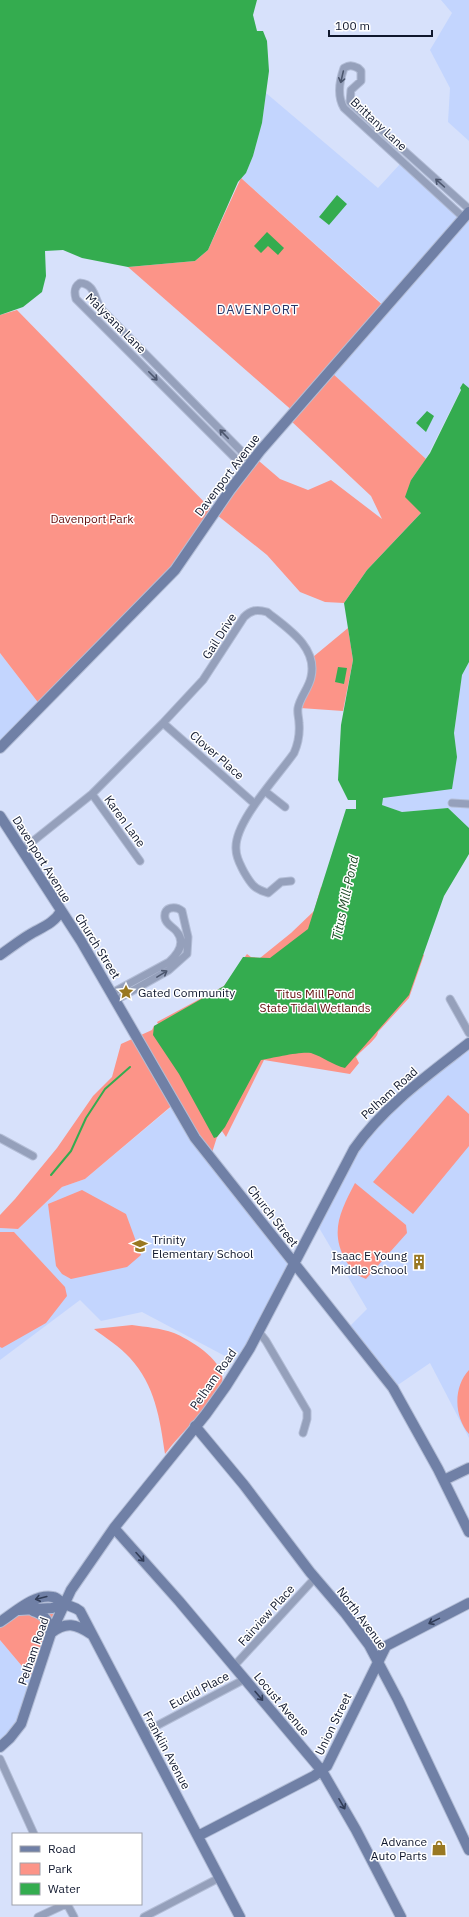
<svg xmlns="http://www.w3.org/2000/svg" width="469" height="1917" font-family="'IBM Plex Sans',sans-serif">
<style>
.built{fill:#c3d5fe}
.green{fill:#fc9488}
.water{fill:#34ac4f}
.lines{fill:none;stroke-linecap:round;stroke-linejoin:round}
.stream{stroke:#34ac4f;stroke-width:2}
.street-casing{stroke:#b3bdd6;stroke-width:9}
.secondary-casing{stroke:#b3bdd6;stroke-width:12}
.street{stroke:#95a0bb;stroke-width:7}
.secondary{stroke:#7080a6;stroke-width:10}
.oneway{stroke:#4b556d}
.oneway2{stroke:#313c57}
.labels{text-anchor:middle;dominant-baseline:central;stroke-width:3;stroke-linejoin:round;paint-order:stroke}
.street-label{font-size:12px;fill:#0f172d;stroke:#fff}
.park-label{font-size:12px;fill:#620b0b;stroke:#fff}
.poi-label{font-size:12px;fill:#0f172d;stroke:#fff;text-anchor:start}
.neighbourhood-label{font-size:13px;letter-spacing:1px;fill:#26376a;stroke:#fff}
.water-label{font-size:13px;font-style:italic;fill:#1b4823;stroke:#fff}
</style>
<rect width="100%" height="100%" fill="#d7e1fb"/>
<!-- built -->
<path class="built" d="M441,0H469V141L448,122L450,88L430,50L452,13Z
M266,93L378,188L400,164L463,222L469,216V388L463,383L460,388L461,389L426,459L331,372L387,308L241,178L246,173L253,156L262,123Z
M0,653L40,705L0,746Z
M469,662V828L448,808L402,812L382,805V798L457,757L454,733L462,675Z
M469,1039V1438L430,1363L392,1389L346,1330L367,1309L315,1221L366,1134Z
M176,1103L293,1264L240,1364L142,1312L101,1321L80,1300L0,1360V1228L18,1229L62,1187L85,1179Z
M0,1640L37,1684L22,1730L0,1749Z"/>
<!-- green -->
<path class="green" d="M241,178L387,309L331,372L426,459L411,480L421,513L367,570L344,603L325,602L300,592L267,555L212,511L173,566L40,705L0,653V315L17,310L212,510L253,456L280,479L308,490L331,480L382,519L371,496L290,420L295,413L128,267L195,261L208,250Z
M348,628L353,660L343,711L300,708L313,657Z
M321,887L424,955L409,998L378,1032C378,1038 362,1050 356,1057L359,1063L350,1074L264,1060L226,1137L222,1131L217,1137L210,1159L175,1103L85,1179L62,1187L18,1229L0,1228V1215L15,1199L57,1148L93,1096L112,1077L121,1044L152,1030L154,1026L158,1024L157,1022L224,986L247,954L251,957L260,958L291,933L314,911Z
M448,1095L469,1114V1146L413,1214L373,1182Z
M355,1183L406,1225L407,1233L366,1279C354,1274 353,1272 346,1261C329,1232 341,1210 355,1183Z
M82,1190L126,1214L141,1255L127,1267L71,1279L62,1274L56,1266L48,1204Z
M0,1232H14L65,1287L67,1296L46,1323L2,1348L0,1347Z
M132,1325C146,1327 160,1328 174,1333C189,1339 227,1362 222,1382C221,1386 218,1390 216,1393C202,1416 181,1432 165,1454C160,1419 155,1385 130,1358C120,1347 106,1338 94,1329Z
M469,1370V1434C454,1417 453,1387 469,1370Z
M63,1601L37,1684L0,1640V1620Z"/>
<!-- water -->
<path class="water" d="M0,0H257L253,15L257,31H263L267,41L269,71L262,123L253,156L246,173L238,182L208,250L195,261L128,267L82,258L63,250L45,251L46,276L42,292L23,307L0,315Z
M337,195L347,204L329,225L319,217Z
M267,232L284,248L278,255L268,246L261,253L254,246Z
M463,383L469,388V662L462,675L454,733L457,757L452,789L383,798L382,805L402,812L448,808L469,828V854L444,896L409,995L345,1068C333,1065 323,1057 311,1053C301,1051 272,1058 261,1060L225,1127L217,1137L214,1138L179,1074L153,1035L154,1026L224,986L243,957L270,958L308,929L346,809H356V800H348L338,780L341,725L353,660L344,603L367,570L421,513L405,497L411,480L430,453L461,390L460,388Z
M427,411L434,416L426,432L416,423Z
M338,667L347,668L344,684L335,682Z"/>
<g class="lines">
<!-- stream -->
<path class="stream" d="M51,1175L71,1151L86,1118L105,1089L130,1067"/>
<!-- street casing -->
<g class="street-casing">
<path id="street" d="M464,218L344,108C337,96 339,82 344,68C349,65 352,65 358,68L361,71V81L351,90L350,102L469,209
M246,469L76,299C74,292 74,287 80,283C96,284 94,300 102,310L252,462
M163,723L255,804
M266,792L285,807
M92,794L140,861
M452,803L469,804
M22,850L92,794L163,723L203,680L244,617C251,610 257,609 267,612C287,628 318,647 311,677C309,688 300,697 298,708C297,713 299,718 299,723C300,734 298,744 294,753C278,776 234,822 236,849C236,858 240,864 244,872C251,884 254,889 268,893L281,882L291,881
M112,993L169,962C178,954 186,943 177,932C174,927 166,925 165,918C163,906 176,906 182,911L188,937L187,954L169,970L116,1000
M450,999L469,1033
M0,1138L33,1156
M259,1332L266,1341L307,1411V1419L303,1433
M234,1666L315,1578
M143,1733L245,1679
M0,1759L34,1834
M67,1904L74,1917
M38,1917L66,1904
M144,1917L219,1878"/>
</g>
<!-- secondary casing -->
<g class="secondary-casing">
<path id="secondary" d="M0,748L175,570L230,490L260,451L469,212
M0,816L81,941L195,1138L393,1388L438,1469L469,1532
M0,955C9,949 19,941 29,935C40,928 54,924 61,911
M195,1426L244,1485L310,1572L345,1613L369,1645L398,1700L469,1850
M444,1480L469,1468
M114,1528L179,1601L322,1771L356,1830L401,1917
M19,1610L52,1608L64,1604
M33,1611C46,1615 48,1621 51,1633
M0,1622C14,1613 35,1593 53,1597C57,1597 59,1601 63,1603C69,1607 74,1606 80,1611L240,1917
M51,1633C66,1621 76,1624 91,1634
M0,1747L10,1738L21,1724L51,1633L71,1590L114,1528L206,1414L226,1386L250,1348L354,1149C384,1106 428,1075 469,1043
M198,1836L314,1776L327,1766L386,1646L469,1603"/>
</g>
<!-- street -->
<use href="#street" class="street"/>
<!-- secondary -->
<use href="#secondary" class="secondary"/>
</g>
<!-- one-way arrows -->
<defs><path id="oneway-shaft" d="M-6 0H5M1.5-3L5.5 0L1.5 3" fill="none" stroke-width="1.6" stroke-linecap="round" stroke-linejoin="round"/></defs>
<g class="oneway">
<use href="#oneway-shaft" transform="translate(342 77) rotate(103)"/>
<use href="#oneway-shaft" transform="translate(440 183) rotate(-138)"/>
<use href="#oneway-shaft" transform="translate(153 376) rotate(45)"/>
<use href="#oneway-shaft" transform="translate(224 434) rotate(-134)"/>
<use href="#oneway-shaft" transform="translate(162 974) rotate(-31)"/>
</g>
<g class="oneway2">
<use href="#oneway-shaft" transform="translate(140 1557) rotate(48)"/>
<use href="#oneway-shaft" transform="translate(41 1598) rotate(166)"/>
<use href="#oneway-shaft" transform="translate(434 1621) rotate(154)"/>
<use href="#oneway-shaft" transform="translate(259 1696) rotate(50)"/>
<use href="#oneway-shaft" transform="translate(342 1804) rotate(60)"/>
</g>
<!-- icons -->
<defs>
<g id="sight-bare" transform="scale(1.2)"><path d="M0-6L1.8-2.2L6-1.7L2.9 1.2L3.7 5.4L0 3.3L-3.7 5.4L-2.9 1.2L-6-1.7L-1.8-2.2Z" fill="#997822" stroke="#fff" stroke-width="2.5" paint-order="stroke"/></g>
<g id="school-bare" transform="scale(1.2)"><path d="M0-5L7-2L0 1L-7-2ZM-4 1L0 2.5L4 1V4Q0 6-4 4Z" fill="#997822" stroke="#fff" stroke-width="2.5" paint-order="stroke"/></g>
<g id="building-bare" transform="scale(1.2)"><path d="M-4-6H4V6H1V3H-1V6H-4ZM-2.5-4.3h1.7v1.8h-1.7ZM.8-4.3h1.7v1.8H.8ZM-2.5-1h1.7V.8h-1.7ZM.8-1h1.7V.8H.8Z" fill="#997822" stroke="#fff" stroke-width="2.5" paint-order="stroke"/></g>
<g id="shop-bare" transform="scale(1.2)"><path d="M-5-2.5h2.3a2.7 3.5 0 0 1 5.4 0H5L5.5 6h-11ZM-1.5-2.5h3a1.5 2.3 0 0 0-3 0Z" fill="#997822" stroke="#fff" stroke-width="2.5" paint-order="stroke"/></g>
</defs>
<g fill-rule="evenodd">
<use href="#sight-bare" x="126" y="992"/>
<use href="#school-bare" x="140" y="1246"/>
<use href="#building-bare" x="419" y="1262"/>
<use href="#shop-bare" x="439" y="1848"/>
</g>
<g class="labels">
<!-- street labels -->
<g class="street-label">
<text transform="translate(379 124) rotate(43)">Brittany Lane</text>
<text transform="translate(116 323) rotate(45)">Malysana Lane</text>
<text transform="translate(227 475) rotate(-53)">Davenport Avenue</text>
<text transform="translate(219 636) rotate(-57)">Gail Drive</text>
<text transform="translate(217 755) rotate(41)">Clover Place</text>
<text transform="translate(125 821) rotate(54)">Karen Lane</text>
<text transform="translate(42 859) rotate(58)">Davenport Avenue</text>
<text transform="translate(98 946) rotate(58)">Church Street</text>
<text transform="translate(389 1093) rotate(-42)">Pelham Road</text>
<text transform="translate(273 1216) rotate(52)">Church Street</text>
<text transform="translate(213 1379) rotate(-55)">Pelham Road</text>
<text transform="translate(266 1615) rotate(-48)">Fairview Place</text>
<text transform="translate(362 1618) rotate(53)">North Avenue</text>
<text transform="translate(33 1651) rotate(-71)">Pelham Road</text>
<text transform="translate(199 1690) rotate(-28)">Euclid Place</text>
<text transform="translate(282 1704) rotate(50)">Locust Avenue</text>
<text transform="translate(333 1724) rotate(-64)">Union Street</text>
<text transform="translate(167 1750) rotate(62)">Franklin Avenue</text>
</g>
<!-- park labels -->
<g class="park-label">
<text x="92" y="518">Davenport Park</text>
<text x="315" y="993">Titus Mill Pond<tspan x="315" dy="14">State Tidal Wetlands</tspan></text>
</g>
<!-- poi labels -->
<g class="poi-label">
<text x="138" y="992">Gated Community</text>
<text x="152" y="1239">Trinity<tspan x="152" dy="14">Elementary School</tspan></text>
<text x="407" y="1255" text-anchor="end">Isaac E Young<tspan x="407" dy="14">Middle School</tspan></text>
<text x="427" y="1841" text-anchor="end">Advance<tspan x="427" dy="14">Auto Parts</tspan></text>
</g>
<!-- neighbourhood labels -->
<g class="neighbourhood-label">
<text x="258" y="309">DAVENPORT</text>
</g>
<!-- water labels -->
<g class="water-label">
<text transform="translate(345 898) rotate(-78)">Titus Mill-Pond</text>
</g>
</g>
<!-- legend -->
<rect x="12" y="1833" width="130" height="72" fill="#ffffff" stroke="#9fa2ab"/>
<rect x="20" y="1846" width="20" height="6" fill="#7080a6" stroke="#9fa2ab"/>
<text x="48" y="1853" font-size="12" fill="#0f172d">Road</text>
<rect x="20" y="1863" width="20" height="12" fill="#fc9488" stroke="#9fa2ab"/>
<text x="48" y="1873" font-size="12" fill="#0f172d">Park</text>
<rect x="20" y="1883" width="20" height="12" fill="#34ac4f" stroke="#9fa2ab"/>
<text x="48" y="1893" font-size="12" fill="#0f172d">Water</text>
<!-- scale -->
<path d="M329 30v6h103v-6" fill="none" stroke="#0f172d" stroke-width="2"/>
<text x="335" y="30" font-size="12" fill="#0f172d" stroke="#ffffff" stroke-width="3" paint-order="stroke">100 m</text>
</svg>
